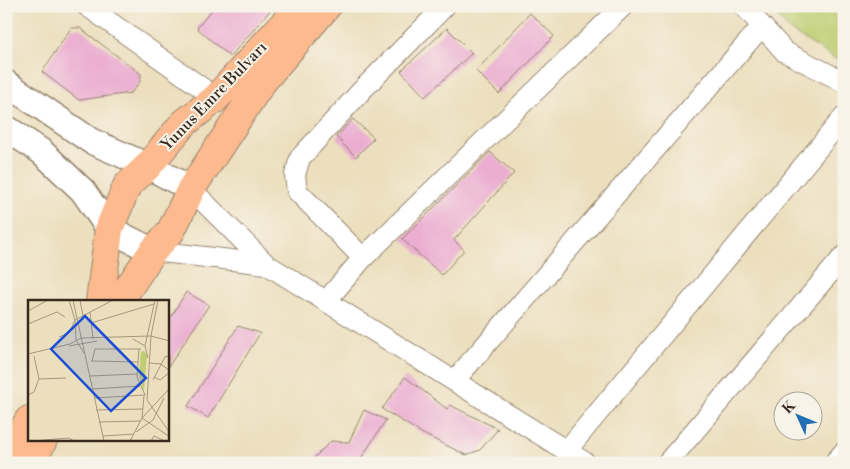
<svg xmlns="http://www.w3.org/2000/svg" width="850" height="469" font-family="'Libre Bodoni',serif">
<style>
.green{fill:#bdcd70;stroke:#7c7c47}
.building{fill:#ebaed1}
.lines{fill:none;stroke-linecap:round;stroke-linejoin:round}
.service-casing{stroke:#94846e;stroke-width:12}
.minor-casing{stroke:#94846e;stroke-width:22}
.tertiary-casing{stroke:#94846e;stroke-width:28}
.primary-casing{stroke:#94846e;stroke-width:30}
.service{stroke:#fff;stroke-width:10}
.minor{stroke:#fff;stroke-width:20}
.tertiary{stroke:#fff;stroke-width:25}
.primary{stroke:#fcba8e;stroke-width:28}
.labels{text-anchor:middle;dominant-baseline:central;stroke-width:4;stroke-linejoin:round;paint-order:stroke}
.street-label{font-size:16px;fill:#3b2a1e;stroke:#f7f3e8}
.inset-road{fill:none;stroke:#a5977e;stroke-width:1}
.view{fill:#1d4ed8;fill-opacity:0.15;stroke:#1d4ed8;stroke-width:2.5}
.inset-edge{fill:none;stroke:#3b2a1e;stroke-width:2.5}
</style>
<rect width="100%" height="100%" fill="#f7f3e8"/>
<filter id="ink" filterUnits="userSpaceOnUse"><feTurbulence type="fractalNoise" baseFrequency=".02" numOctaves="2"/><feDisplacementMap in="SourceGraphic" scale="10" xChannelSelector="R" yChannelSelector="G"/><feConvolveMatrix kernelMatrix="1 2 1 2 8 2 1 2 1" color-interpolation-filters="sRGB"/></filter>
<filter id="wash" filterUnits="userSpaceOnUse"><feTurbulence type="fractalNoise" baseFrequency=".0096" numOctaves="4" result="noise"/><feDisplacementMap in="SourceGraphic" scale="20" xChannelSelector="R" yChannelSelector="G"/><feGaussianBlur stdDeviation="1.12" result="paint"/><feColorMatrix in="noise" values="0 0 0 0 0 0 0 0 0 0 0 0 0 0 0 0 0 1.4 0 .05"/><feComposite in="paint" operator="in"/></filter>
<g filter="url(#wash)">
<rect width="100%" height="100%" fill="#ecdfbe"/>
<!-- green -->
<path class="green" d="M769,6H844V64L789,30Z"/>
<g id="blocks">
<!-- building -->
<path class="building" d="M215,6H274L230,57L197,28Z
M530,13L554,36L499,94L476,71Z
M71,28H80L141,74L140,82L131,93L79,100L42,72Z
M447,28L472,53L425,97L401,71Z
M353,119L374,138L356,157L336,137Z
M490,152L514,173L454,240L464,250L442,275L402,239Z
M186,292L209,305L168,367V322Z
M238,326L260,333L208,418L188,406Z
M405,377L447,409L450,405L498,429L480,450L466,455L423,434L382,409Z
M364,410L386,420L358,463H309L331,441L349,442Z"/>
</g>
</g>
<g filter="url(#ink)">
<use href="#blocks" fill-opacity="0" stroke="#94846e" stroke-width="1"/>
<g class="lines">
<!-- service casing -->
<g class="service-casing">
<path id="service" d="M6,229V234"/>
</g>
<!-- minor casing -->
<g class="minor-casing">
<path id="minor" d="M87,6L216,98
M744,6L785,52L844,82
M191,189L266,264L586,463
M153,251L266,264
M363,258L297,191L295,175L300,158L364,88L445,6
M326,301L363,258L623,6
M455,380L762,26
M567,450L844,117
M667,463L844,256
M834,463L844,452"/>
</g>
<!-- tertiary casing -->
<g class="tertiary-casing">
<path id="tertiary" d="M6,83L91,141L148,166L191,189
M6,128L42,152L83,191L109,229L153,251"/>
</g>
<!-- primary casing -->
<g class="primary-casing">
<path id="primary" d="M100,302L109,229L127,186L148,166L183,124L216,98L300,6
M119,302L153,251L171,231L191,189L262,82L327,6
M6,457L29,420
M31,463L43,440"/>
</g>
<!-- service -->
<use href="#service" class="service"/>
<!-- minor -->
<use href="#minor" class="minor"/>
<!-- tertiary -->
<use href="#tertiary" class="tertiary"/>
<!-- primary -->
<use href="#primary" class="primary"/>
</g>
</g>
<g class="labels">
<!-- street labels -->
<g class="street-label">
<text transform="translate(214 96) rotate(-46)">Yunus Emre Bulvarı</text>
</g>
</g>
<!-- overview -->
<g transform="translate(28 300)">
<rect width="141" height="141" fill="#ecdfbe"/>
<path d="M116,51L119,55L116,91L111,76L113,52Z" fill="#bdcd70"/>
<path class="inset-road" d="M41,0L47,20L48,40L56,53M45,0L76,141M52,0L55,16M130,0L123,36L142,41M0,11L20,0M62,12L65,39M63,23L126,4M0,24L29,12L37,17M31,37L41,33L47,20L85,0M105,39L117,46L120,58M41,46L69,41M117,46L127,0M0,54L42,44L53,38L123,36L119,100L142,133M6,56L11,79L38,78M63,61L110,62M64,61L67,49H113M122,63L133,64L142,71M62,76L109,74M126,77L132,80L142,72M125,80L137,57L142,55M64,89L112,86M0,95L6,92L11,79M66,98L117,95L109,77L111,49M68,110L115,109M114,118L116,96M114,118L142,137M71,122L112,121M108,132L125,120L136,98M75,136L106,134M5,141L41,138L46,141M102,141L114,118L142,88M123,141L126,136L137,141"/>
<path class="view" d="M57,16L118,78L83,111L23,49Z"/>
<rect width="141" height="141" class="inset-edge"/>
</g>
<!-- margin -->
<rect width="850" height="469" fill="none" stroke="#f7f3e8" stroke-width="25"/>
<!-- north arrow -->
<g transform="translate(798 416) rotate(314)"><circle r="24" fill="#f7f3e8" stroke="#aca397"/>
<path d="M0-4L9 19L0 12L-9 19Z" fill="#1f6fb2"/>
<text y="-8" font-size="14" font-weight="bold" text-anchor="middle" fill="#3b2a1e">K</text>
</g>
</svg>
